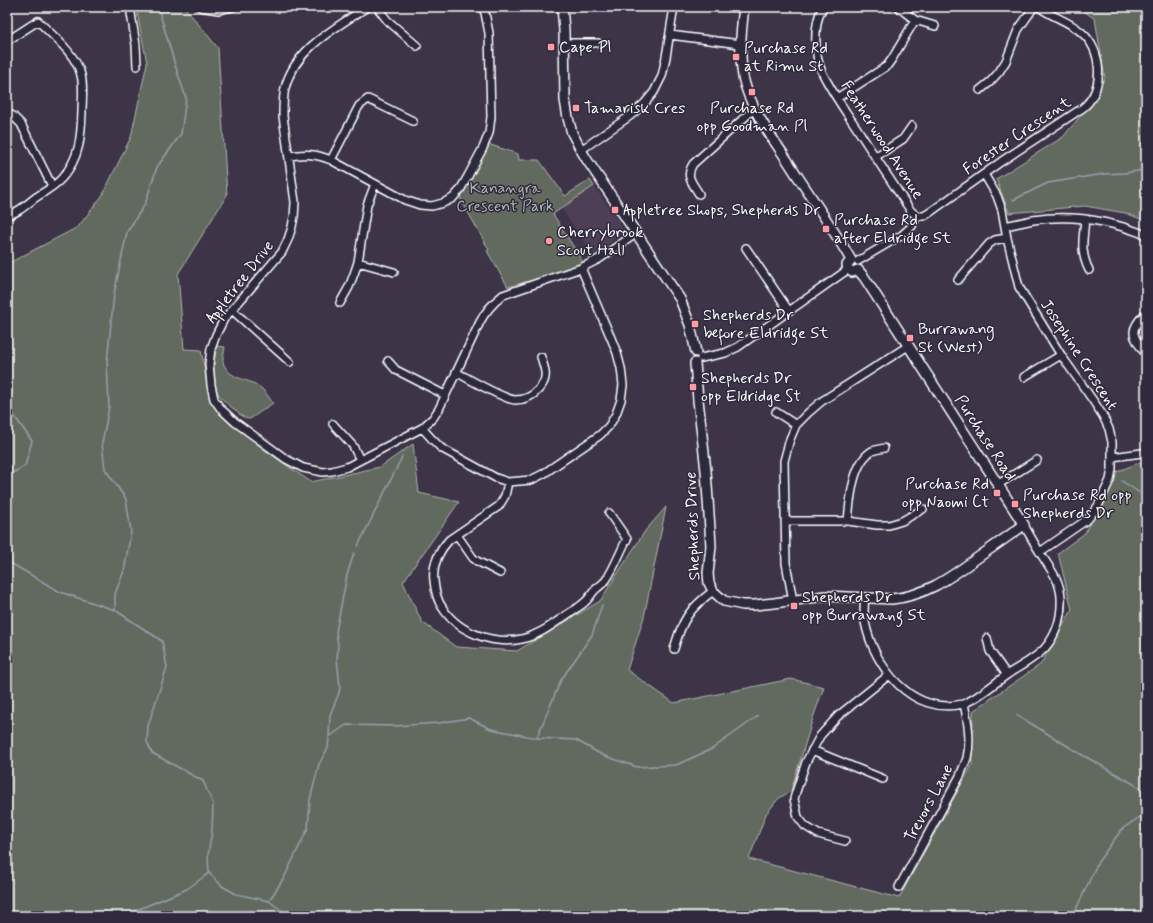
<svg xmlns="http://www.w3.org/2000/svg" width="1153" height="923" font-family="Mynerve,sans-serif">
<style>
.built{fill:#4d4156}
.green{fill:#626b5f;stroke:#b0b5af}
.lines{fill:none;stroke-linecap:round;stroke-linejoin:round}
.stream{stroke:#93a1ac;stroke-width:1.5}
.minor-casing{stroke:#fff;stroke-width:10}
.major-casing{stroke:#fff;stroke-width:12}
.minor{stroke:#2f2a3d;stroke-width:7}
.major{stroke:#2f2a3d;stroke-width:9}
.poi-dot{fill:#ff9aa2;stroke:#2f2a3d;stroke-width:1.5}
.labels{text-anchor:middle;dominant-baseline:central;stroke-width:3;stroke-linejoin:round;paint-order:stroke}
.poi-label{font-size:16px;fill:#fff;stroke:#2f2a3d;text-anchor:start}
.street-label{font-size:16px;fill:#fff;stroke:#2f2a3d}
.park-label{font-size:16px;fill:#b0b5af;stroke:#2f2a3d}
</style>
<rect width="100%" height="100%" fill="#3d3448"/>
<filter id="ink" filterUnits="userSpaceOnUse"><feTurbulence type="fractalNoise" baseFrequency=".025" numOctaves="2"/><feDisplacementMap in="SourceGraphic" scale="8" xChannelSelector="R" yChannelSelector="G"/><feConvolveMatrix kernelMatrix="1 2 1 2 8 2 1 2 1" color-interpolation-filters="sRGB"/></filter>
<g filter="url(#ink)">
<!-- built -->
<path class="built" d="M594,186L623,229L622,234L593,254L561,208Z"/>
<!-- green -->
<path class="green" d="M136,7H186V9L218,48L227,195L178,274L184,349L201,350L211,403L263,449L311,482L380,467L413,444L419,493L459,502L403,582L422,622L456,647L517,651L600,601L645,531L666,507L644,617L627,670L674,703L791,679L824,687L813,718L791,791L778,799L766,814L749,859L899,898L972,765L973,711L1041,664L1072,610L1058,553L1085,533L1111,474L1146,460V916H7V264L78,227L102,196L131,137L147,63Z
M1078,7H1146V221L1125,213L1085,206L1009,213L996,179L1063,137L1087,108L1105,78L1095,19Z
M488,144L518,154L519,160H539L565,196L590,180L594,186L553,214L583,262L580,264L560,272L508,287L487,251L489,250L459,196Z
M216,346L225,347C225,351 222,358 223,362C229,381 250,378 261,388C266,392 269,398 273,403L250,419C244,419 239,414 235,410C229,406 223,400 219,395C210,381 215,361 216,346Z"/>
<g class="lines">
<!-- stream -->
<path class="stream" d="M1013,200L1048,183L1104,174L1124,173L1138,171L1146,167
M7,409L10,410L32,441L25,466L7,476
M1122,481L1146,497
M358,546L402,457
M7,561L60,592L115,610L162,641L167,667L148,726L147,742L152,753L203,781L213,804L212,830L208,855L209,873L222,886L236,894L269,901L289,916
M115,610V594L124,571L131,532L126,499L105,469L102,443L109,407L107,362L114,294L127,232L145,204L157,167L181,134L186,98L175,65L158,7
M1017,715L1079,753L1146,791
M329,737L346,725L394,726L439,723L469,718L491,729L537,738L576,740L602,755L637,767L676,765L712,749L758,716
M537,737L561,680L592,635L602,605
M269,901L285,876L308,828L310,800L319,764L328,748L329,737L330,715L339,693L340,686L337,659L338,645L336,632L347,575L354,553
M127,916L132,912L187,889L209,873
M1073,916L1098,862L1122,829L1146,813"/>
<!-- minor casing -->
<g class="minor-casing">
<path id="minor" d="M130,7L136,45L137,66
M200,7L218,10L232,7
M367,7C336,28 295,48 285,88C283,97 283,107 283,116L295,202C295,221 291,236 282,252L224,319L216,335L211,349L209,364L211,385L214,399L221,409L235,422L286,459L303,468L323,472L332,471L347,467L422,428L433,418L439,409L480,322C486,310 493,303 503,295L581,268L599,259L637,233
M377,7L387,20L417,46
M823,7C813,23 814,55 822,72C831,91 844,109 856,127C874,155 892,183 911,211L917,216
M898,7L915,20L935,26
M670,35L740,44
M7,41L38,21C53,36 76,54 81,75C84,87 82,100 82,112C81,137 80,158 62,178C55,186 44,192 35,198C27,204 17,214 7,215
M564,43H598
M980,90L990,82L999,72L1006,61L1018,30L1034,7
M837,98L887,66L892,59L915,20
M7,113L13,116L21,124L52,186
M581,150L630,116L644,104L654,92L662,76L666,57L674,7
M289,156C307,154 314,153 331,160L405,200L420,205L432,206L443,203L453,198L460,190L468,176L483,148L489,133L491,117L489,33L485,13L482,7
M875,157L903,139L912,126
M331,160L359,106L368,99L413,121
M984,174L997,196L1002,210L1007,238L1019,287L1061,355L1094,402L1103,416L1109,429L1112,442V469L1110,480L1098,506L1088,519L1040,552
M699,194C692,182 685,177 693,164L754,109
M917,216H924L929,213L1002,161L1075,113C1078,111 1082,109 1085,106C1105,87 1102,49 1081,32C1069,21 1052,17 1039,7
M1085,220C1083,239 1080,252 1089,270
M1005,226C1014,224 1024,222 1033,220C1071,214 1111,221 1146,235
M746,248L789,311
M858,261L902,235L912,226L917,216
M358,262L394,272
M958,280L989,244L995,240L1007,238
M340,303L349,287L354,274L358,262L367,205L375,184
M232,310L290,362
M1146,313C1127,331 1133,336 1146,355
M701,358L725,353L738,347L843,273L848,269
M388,361L396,370L445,395
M456,372C469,379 503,399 515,400C524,400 533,396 539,389C549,378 545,370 541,357
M1024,377L1061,355
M776,412L796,425
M333,424L353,446L360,460
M422,428L432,439L441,448L496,478L508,482L531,480L543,474L600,435L609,426L616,414L621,400L623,385L621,368L617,353L611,338L581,268
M1112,457L1142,453L1146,451
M508,482L505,496L499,506L449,540C438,552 432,565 434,581C435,591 437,600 442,607C458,633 494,645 522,639C540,635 553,624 568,614C573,610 580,607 585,602C589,599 591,594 595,590C598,587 603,584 606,580C614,569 620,552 627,539L609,513
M997,485L1037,460
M785,521H848L877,525H889L902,521L923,509
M848,521C850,501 852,463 872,451C875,450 880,449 884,448
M457,535L473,558L477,561L500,573
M864,598C865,606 863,615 865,622C874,667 912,716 963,704C976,700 996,682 1008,674C1020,666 1035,659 1045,648C1057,634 1062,615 1061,597C1060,579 1048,566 1039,551C1034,543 1029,534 1024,525
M793,601L786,563L784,461L790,439L796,425L809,412L822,401L908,346
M987,638L990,651L1007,675
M674,649C682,620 689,609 713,591
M812,750L883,779
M845,841L818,834L805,826L798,817L794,799L796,792L806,762L820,736L838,716L889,675
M899,887L960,776C962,770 965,764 967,758C971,740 968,722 964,704"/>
</g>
<!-- major casing -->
<g class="major-casing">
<path id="major" d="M562,7L564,30L565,100L568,118L572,133L581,150L587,160L612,197L680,299L690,325L696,352
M744,7C741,31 739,52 743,77C750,108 769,133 787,160C808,193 831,225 851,260
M851,260L847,265L848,269L852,272L858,270
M695,363L698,400L706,471L710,529L711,546L708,574L709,583L713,591L724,601L743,605H755L774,603L825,596L892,599C924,596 948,579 973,561C990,549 1007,537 1024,525L864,277L858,270"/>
</g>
<!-- minor -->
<use href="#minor" class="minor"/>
<!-- major -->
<use href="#major" class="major"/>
</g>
</g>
<!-- markers -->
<g class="poi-dot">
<rect x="547" y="43" width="8" height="8" rx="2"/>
<rect x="732" y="53" width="8" height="8" rx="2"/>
<rect x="748" y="88" width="8" height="8" rx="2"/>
<rect x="572" y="104" width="8" height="8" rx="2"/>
<rect x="611" y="206" width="8" height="8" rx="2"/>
<rect x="822" y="225" width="8" height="8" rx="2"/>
<circle cx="549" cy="241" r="4"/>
<rect x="691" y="320" width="8" height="8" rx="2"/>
<rect x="906" y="334" width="8" height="8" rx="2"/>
<rect x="689" y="383" width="8" height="8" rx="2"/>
<rect x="993" y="489" width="8" height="8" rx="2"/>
<rect x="1011" y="500" width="8" height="8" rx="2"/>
<rect x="790" y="602" width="8" height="8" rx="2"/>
</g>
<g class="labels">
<!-- poi labels -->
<g class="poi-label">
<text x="559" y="47">Cape Pl</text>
<text x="744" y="48">Purchase Rd<tspan x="744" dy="18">at Rimu St</tspan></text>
<text x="584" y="108">Tamarisk Cres</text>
<text x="752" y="108" text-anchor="middle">Purchase Rd<tspan x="752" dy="18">opp Goodman Pl</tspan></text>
<text x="623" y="210">Appletree Shops, Shepherds Dr</text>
<text x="834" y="220">Purchase Rd<tspan x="834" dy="18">after Eldridge St</tspan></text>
<text x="557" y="232">Cherrybrook<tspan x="557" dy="18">Scout Hall</tspan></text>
<text x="703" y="315">Shepherds Dr<tspan x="703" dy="18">before Eldridge St</tspan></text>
<text x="918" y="329">Burrawang<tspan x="918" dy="18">St (West)</tspan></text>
<text x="701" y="378">Shepherds Dr<tspan x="701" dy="18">opp Eldridge St</tspan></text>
<text x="989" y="484" text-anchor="end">Purchase Rd<tspan x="989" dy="18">opp Naomi Ct</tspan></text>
<text x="1023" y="495">Purchase Rd opp<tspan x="1023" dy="18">Shepherds Dr</tspan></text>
<text x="802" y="597">Shepherds Dr<tspan x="802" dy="18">opp Burrawang St</tspan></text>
</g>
<!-- street labels -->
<g class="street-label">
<text transform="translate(1017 136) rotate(-34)">Forester Crescent</text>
<text transform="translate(882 140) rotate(57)">Featherwood Avenue</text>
<text transform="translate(240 282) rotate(-52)">Appletree Drive</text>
<text transform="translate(1079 355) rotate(57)">Josephine Crescent</text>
<text transform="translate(985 438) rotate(57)">Purchase Road</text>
<text transform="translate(693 526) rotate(-92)">Shepherds Drive</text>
<text transform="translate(929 803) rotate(-62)">Trevors Lane</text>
</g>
<!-- park labels -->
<g class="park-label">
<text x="505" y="188">Kanangra<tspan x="505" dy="18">Crescent Park</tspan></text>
</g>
</g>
<!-- margin -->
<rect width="1153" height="923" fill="none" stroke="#2f2a3d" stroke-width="24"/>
<rect x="12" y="12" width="1129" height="899" fill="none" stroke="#fff" stroke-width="1.5" filter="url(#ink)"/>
</svg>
